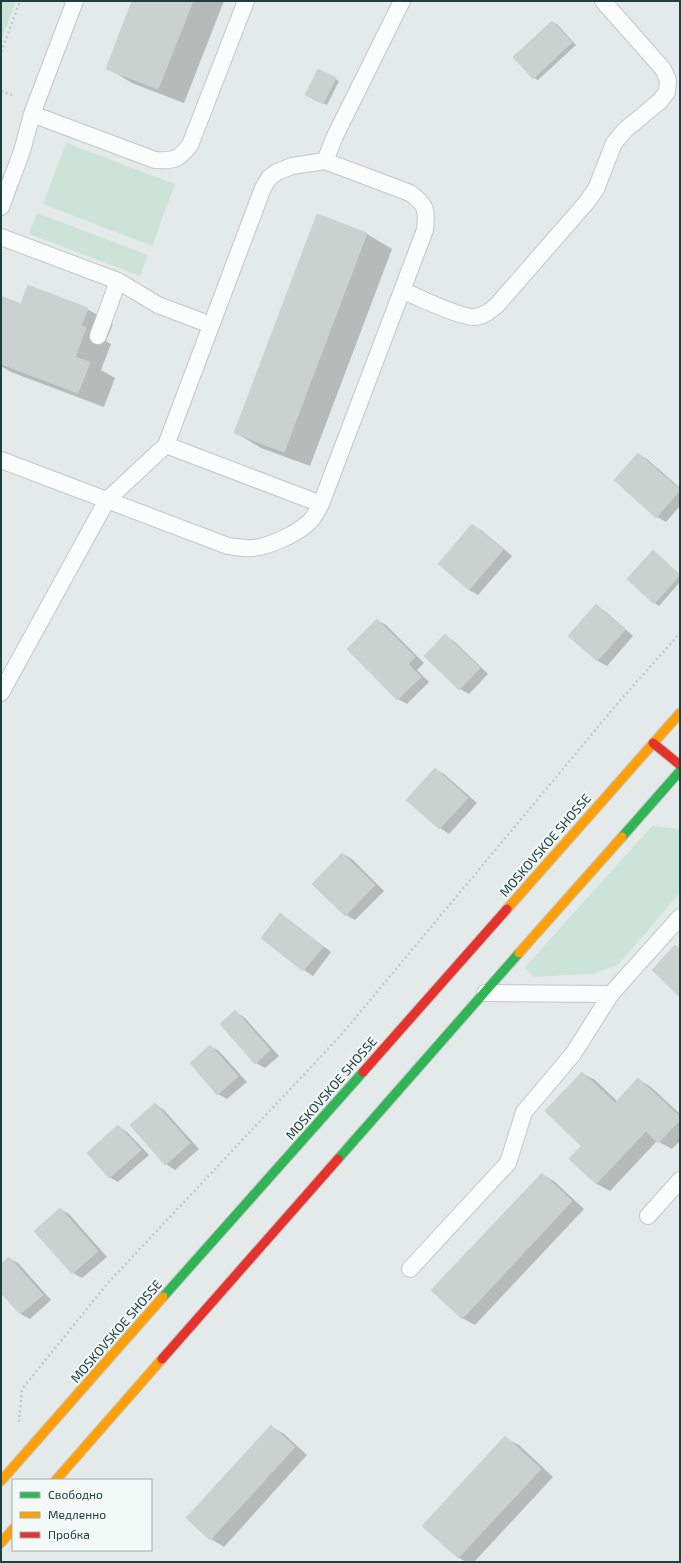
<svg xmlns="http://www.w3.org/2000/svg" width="681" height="1563" font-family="'Exo 2',sans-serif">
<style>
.green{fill:#cce4d8}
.shadow{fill:#0003}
.building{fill:#cbd1cf;stroke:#cdd3d2}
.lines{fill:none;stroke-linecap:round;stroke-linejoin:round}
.lane-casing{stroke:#c1c7c6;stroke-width:18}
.fast-casing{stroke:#bfc7c6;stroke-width:11}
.slow-casing{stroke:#bfc7c6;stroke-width:11}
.jam-casing{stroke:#bfc7c6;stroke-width:11}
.path{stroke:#c0cac9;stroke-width:2.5;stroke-dasharray:2 3;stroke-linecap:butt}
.lane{stroke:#fbfcfc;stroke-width:16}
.fast{stroke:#30b455;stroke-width:9}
.slow{stroke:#ff9f0a;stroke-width:9}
.jam{stroke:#e5322d;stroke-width:9}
.labels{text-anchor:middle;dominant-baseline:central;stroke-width:4;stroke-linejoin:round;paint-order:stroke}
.street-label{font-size:13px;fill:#203e3c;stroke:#f2f9f7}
</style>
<rect width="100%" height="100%" fill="#e4eae9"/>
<!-- green -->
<path class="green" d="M1,1H16L1,41Z
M66,143L175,184L152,246L43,204Z
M37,213L148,255L140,276L29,234Z
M652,826L680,829V893L618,965L592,974L533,977L525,967Z"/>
<!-- shadow -->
<path class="shadow" d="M133,1H224L184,103L132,83L107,68Z
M552,22L557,24L576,45L538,80L534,78Z
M335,79L339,81L327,105L310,97Z
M318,216L367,234L392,249L310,466L261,448L236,433Z
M1,297L22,305L87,309L113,324L106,341L111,344L101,370L115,378L104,407L11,372L1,366Z
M638,454L647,459L680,488V506L666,522L657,517Z
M472,525L481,530L512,556L478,595L469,590L439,564Z
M657,554L680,575V582L659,606L655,603Z
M596,606L605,611L633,636L607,666L598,661L569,636Z
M377,620L386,625L424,663L417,670L429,682L407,704L398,699Z
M445,636L454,641L488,674L469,694L460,689Z
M435,769L444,774L477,803L449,834L440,828L408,799Z
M343,854L352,859L384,891L355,920L346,915L314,884Z
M280,915L289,920L331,952L313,976L304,970L262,938Z
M235,1012L244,1017L279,1056L265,1068L256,1063Z
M210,1046L219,1051L247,1082L227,1099L218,1094Z
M582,1073L595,1080L617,1101L638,1079L651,1087L680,1114V1141L672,1149L657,1141L610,1191L597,1184L570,1159L583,1146Z
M155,1104L164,1110L199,1149L175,1170L166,1164L131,1125Z
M118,1126L127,1132L149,1155L118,1182L109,1177Z
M542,1174L555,1182L584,1209L475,1325L462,1318Z
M60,1209L69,1214L107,1257L82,1278L73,1273L36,1231Z
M9,1258L18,1263L51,1300L30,1319L21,1314L1,1292V1265Z
M271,1426L284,1434L307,1455L224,1547L211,1539Z
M505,1438L519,1445L553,1477L474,1562H466L458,1557Z"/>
<!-- building -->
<path class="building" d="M132,1H193L158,89L106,69Z
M552,21L572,42L533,79L513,57Z
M318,69L336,78L323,104L305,95Z
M317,214L367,233L284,452L234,433Z
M28,285L88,308L81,326L86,328L75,357L90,362L78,393L1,364V296L21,304Z
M638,453L680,490L656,518L614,480Z
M472,524L503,550L469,590L438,564Z
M653,550L680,575L654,604L627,579Z
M596,604L625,630L597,661L568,636Z
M377,619L415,657L408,664L421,677L397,700L347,649Z
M445,634L480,668L459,690L424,656Z
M435,768L468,798L439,829L406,800Z
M342,853L375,885L345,916L312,884Z
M280,913L323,947L303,971L261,938Z
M675,945L680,949V997L652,970Z
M235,1010L270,1050L255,1064L220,1024Z
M210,1045L238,1076L217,1095L190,1063Z
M582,1072L615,1103L638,1078L680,1117V1120L658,1143L646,1131L596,1184L569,1159L581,1146L545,1111Z
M155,1103L190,1143L165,1165L130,1125Z
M118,1125L141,1150L109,1178L87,1153Z
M542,1173L572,1201L462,1319L431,1290Z
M60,1208L98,1251L72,1274L34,1231Z
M9,1257L43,1295L20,1314L1,1293V1264Z
M271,1425L295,1447L210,1540L186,1518Z
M505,1436L541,1469L458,1558L422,1526Z"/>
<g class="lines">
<!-- lane casing -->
<g class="lane-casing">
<path id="lane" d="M32,114L155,160C174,161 178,160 190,145L246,1
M325,161L335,136L402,1
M1,207L22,151L32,114L75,1
M1,237L118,281L158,305L211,325
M402,290C417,297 461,318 475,317C484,316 490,311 497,305L586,203L596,189L614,143L625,130L660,101L667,92L668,80L663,69L603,1
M98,336L118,281
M1,460L228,546C237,547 244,549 253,548C268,547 296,534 307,524C314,519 317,511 321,504L425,230C427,210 427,205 410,193L325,161L292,166L277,172L269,178L263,188L166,445L321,504
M1,693L107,500L166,445
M485,993L611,994
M648,1216L680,1180
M410,1269L508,1163L524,1112L573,1054L611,994L680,917"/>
</g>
<!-- fast casing -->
<g class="fast-casing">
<path id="fast" d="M622,837L680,771
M338,1159L519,953
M163,1297L363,1072"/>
</g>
<!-- slow casing -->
<g class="slow-casing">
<path id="slow" d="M507,909L680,713
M519,953L622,837
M56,1480L162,1359
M1,1481L163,1297
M1,1543L13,1529"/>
</g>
<!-- jam casing -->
<g class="jam-casing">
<path id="jam" d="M653,743L680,765
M363,1072L507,909
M162,1359L338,1159"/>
</g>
<!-- path -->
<path class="path" d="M1,52L20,1
M1,91L15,96
M19,1422L22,1389L107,1284L341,1035L617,704L680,633"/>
<!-- lane -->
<use href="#lane" class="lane"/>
<!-- fast -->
<use href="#fast" class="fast"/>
<!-- slow -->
<use href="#slow" class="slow"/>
<!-- jam -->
<use href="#jam" class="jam"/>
</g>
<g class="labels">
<!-- street labels -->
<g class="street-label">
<text transform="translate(545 845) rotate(-49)">MOSKOVSKOE SHOSSE</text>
<text transform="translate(331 1088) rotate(-49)">MOSKOVSKOE SHOSSE</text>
<text transform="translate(116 1331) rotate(-49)">MOSKOVSKOE SHOSSE</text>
</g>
</g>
<!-- border -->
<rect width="681" height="1563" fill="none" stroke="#203e3c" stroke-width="4"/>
<!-- legend -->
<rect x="12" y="1479" width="140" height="72" fill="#f2f9f7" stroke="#9eaeac"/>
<rect x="20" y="1492" width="20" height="6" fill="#30b455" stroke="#9eaeac"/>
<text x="48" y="1499" font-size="12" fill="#203e3c">Свободно</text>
<rect x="20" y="1512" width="20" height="6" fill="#ff9f0a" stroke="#9eaeac"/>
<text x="48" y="1519" font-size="12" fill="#203e3c">Медленно</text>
<rect x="20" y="1532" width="20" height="6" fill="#e5322d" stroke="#9eaeac"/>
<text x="48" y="1539" font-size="12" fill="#203e3c">Пробка</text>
</svg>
